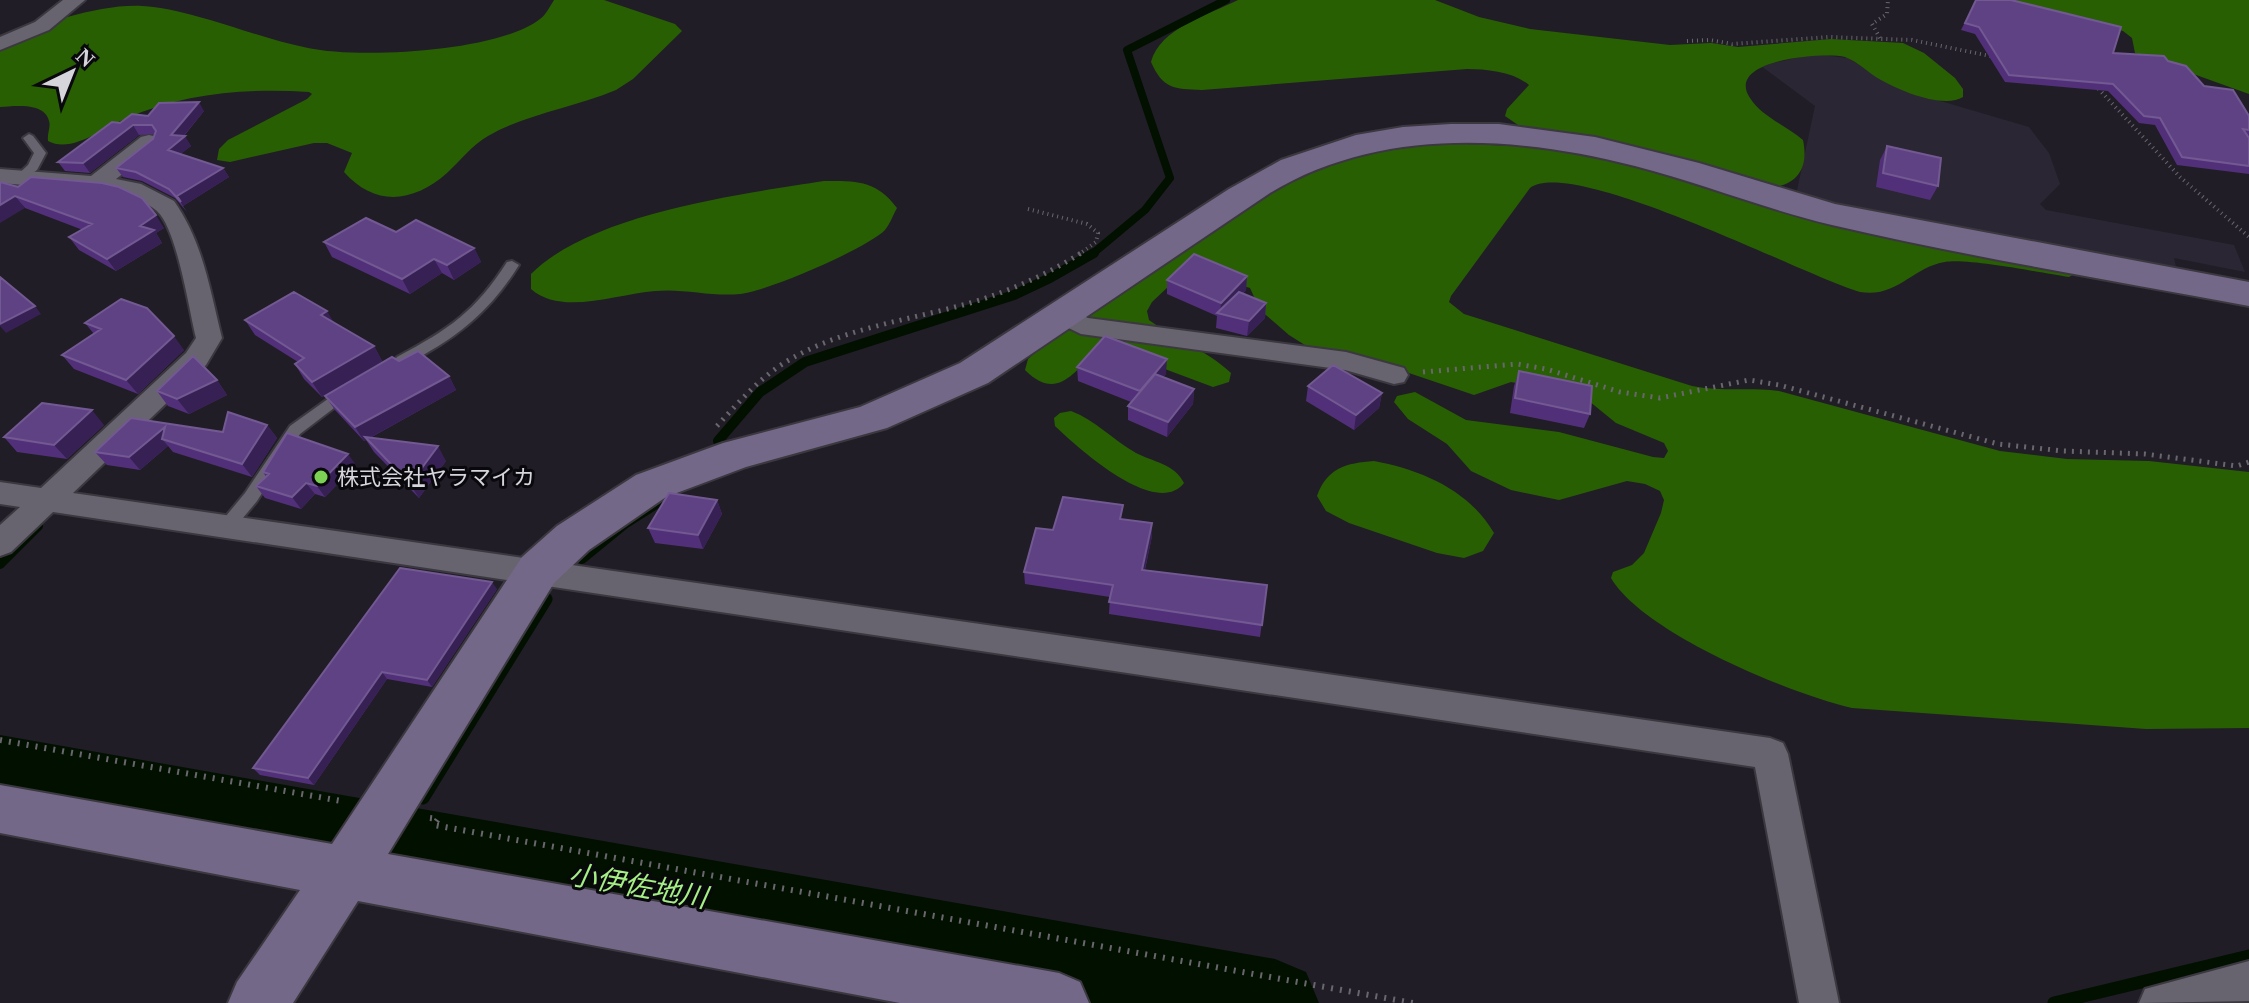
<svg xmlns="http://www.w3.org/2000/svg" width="2249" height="1003" font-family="'Times New Roman','Noto Sans JP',serif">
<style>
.built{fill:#2b2633}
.forest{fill:#295f03}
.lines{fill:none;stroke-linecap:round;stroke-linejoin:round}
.stream-far2{stroke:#021000;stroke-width:8}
.stream-far1{stroke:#021000;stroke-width:10}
.stream{stroke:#021000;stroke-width:13}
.river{fill:#021000;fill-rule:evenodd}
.lane-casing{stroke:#3b3840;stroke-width:4}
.street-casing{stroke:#3b3840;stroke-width:4}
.secondary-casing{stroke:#3b3840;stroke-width:4}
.path-far2{stroke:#69666e;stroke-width:4;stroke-dasharray:1 4;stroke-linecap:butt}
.path-far1{stroke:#69666e;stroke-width:5;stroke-dasharray:2 6;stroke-linecap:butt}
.path{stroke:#69666e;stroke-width:6;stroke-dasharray:2 7;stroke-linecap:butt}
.lane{fill:#68646f;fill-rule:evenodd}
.street{fill:#68646f;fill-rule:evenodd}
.secondary{fill:#746888;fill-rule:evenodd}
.wall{fill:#513079}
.shaded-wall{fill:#372154}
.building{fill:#5f4284;stroke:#725992;stroke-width:2}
.poi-dot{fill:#7cd155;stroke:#09080c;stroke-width:3}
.labels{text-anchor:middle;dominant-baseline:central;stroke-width:6;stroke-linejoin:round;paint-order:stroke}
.poi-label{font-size:22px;fill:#d7d5dc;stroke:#09080c;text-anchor:start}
.near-water-label{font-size:28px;font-style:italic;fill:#a5f085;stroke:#09080c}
</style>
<rect width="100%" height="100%" fill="#201d26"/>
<!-- built -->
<path class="built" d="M1813,54L1848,58L1903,90L2029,127L2049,153L2060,184L2040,204L2046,210L2234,245L2245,272L2174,258L2177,271L1831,204L1796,195L1815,106L1761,66Z"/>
<!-- forest -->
<path class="forest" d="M554,0H604L675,24L682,31L633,79L616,90C576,107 523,115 488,136C472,145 460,161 447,173C413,203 375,207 344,172L352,153L327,143H314L230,162L217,160L219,149L228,140L307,99L312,94L309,92C248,88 184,93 127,118C105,127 72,154 48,141C47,133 51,127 49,121C45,102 14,106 0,107V37C45,25 96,4 142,6C193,9 256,38 308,48C359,59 498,52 540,19C546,15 550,6 554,0Z
M1238,0H1435L1479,17L1530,29L1670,45L1711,43L1738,47L1831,39L1903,43L1924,53L1955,78L1963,89V97C1944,109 1900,91 1881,80C1868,73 1859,62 1845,57C1824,52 1724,59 1750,98C1761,116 1787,126 1803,140C1808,164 1801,182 1776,187L1638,148L1518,125L1505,116L1507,109L1529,85C1514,72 1487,69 1467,69L1202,90C1174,89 1163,89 1151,62C1160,28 1208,15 1238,0Z
M2000,0H2249V94L2135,53L2132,38L2123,31Z
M1443,143L1537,147L1633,164L2074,274L2069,277C2041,273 1969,258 1945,262C1912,267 1898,298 1860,292C1803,275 1573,156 1530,188L1451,296L1449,302L1464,314L1692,386C1721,392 1750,387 1779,391L2000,451L2067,459L2149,461L2249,472V728L2146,729L1852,708C1791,694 1643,633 1611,578L1613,572L1632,565L1644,553L1661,513L1664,500L1660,491L1645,484L1627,481L1559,500L1511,490L1471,471L1447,444L1408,419L1394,402L1397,396L1415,392L1466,420L1559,432L1653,457L1664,458L1668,451L1664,443L1616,423L1584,397L1511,382L1474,395L1397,369L1308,347L1289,335L1260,310L1250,288L1187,269L1152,302L1147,311L1149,320C1175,339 1208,351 1231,373L1229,382L1213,387L1114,350L1094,352C1072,376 1055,400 1025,370L1028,359L1038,350L1285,183L1358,154L1399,146Z
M824,181C857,181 876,180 897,208C893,215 890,224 885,230C866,249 768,291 740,294C712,297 683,288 655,291C617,294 561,316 531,289V274C592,213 741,194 824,181Z
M1071,411C1095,420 1113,440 1136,453C1153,462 1175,464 1184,483C1156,519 1077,447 1055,426L1054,418L1060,413Z
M1374,461C1422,470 1469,490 1494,533L1483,551L1464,558L1437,553L1349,523L1326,511L1317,496C1327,468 1346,463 1374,461Z"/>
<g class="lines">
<!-- stream-far2 -->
<path class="stream-far2" d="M1091,255L1145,210L1170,178L1127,50L1226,0"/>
<!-- stream-far1 -->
<path class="stream-far1" d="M718,441L760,392L805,362L1014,295L1050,278L1094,253
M582,559L626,523L675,492
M0,564L38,526"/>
<!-- stream -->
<path class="stream" d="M423,798L546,599
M397,841L406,826
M2054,1003L2249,956"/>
<!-- river -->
<path class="river" d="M0,735L1275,959L1306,972L1319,1003H1047L0,803Z"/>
<!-- lane casing -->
<g class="lane-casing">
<path id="lane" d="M29,134L33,136L46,153L37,170L20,182L14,178L28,165L34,153L23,138Z
M512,261L519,265C494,305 466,331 425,354C416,359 408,365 397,363L395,360L397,357C449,329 475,312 507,262Z
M346,386L353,391L351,395L300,434L257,501L233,530H221L219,526L221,522L245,493L290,426Z"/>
</g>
<!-- street casing -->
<g class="street-casing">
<path id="street" d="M63,0H85L49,30L0,50V37L35,22Z
M149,135L157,137L160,142L157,147L116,179L141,184L174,201C203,242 210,290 222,338L206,365L73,493L1770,738L1783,743L1788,754L1839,1003H1799L1755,767L53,512L11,552L0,556V525L20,507L0,504V482L41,488L186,353L196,338C189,310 177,229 157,211C146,201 125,195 111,192L0,183V169L91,176L141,137Z
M1063,307L1088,318L1346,352L1404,368L1408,375L1404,382L1394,384L1345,370L1081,334L1054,321L1050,315L1054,309Z
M2249,961V1001L2139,1003L2145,989Z"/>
</g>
<!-- secondary casing -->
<g class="secondary-casing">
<path id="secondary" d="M1451,124H1499L1595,137L1699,163L1835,204L2249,282V306C2110,280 1970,257 1832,225C1765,209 1701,183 1635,166C1515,135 1379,127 1270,193L988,383L887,428L746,467L666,497L589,550L554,583L388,854L1059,973L1080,982L1089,1003H900L358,901L293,1003H228L237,982L300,890L0,833V785L332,844L522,557L557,526L636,475L723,443L860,407L960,363L1229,189L1281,160L1356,135L1403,127Z"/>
</g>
<!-- path-far2 -->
<path class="path-far2" d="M1880,38L1872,24L1887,14L1888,0
M1687,41L1710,40L1732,44L1829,37L1912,40L1995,57
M2095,85L2180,177L2249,237
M1028,209L1087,224L1098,233L1096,242L1078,255"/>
<!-- path-far1 -->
<path class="path-far1" d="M1423,372L1517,364L1546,369L1620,392L1660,398L1749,380L1779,385L1998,444L2063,451L2145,454L2237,466L2249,462
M717,426C739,402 761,376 789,360C843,328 910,320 970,303C1010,291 1046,275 1081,253"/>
<!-- path -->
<path class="path" d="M0,740L341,801
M430,818L438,819L434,825L1413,1003"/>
<!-- lane -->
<use href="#lane" class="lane"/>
<!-- street -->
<use href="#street" class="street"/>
<!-- secondary -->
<use href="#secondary" class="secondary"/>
</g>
<!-- wall -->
<path class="wall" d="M1976,0L2113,53L2168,61L2249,116V174L2177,165L2155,125L2139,123L2108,91L2005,82L1975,34L1961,30Z
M204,111L184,136L191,146L180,154L223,168L229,177L183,206L187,212L175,198L142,181L123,177L116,168L153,139L155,134L139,135L90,173L65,171L58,162L120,123L148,116Z
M1887,146L1938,186L1930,200L1876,187L1880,160Z
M0,182L164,228L156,233L162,243L116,271L79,250L69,237L83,230L25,208Z
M396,232L474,248L481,262L454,280L442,273L410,294L332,257L324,242Z
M1247,276L1246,290L1243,294L1266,303L1265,318L1247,336L1216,328L1217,316L1167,294V280Z
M245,320L334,323L374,346L382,361L322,397L304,379L295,364L298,362L255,335Z
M85,323L184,350L138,394L74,369L62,355L94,334Z
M399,361L449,376L456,390L370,438L446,461L419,498L374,452L366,440L364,441L335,410L325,396Z
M1077,367L1166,374L1163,377L1194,389L1193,404L1167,437L1128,420V406L1131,402L1078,381Z
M1519,371L1590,414L1584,428L1510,413L1514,386Z
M217,380L227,395L189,414L168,406L157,391Z
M1308,386L1382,393L1379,408L1354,430L1306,401Z
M131,418L223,432L267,425L277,438L252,477L173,452L168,446L140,470L107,465L95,452Z
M104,425L67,459L17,452L4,437Z
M356,465L325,497L315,494L301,509L265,498L256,486L266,477L263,472Z
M717,500L722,514L703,549L655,543L648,528Z
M1122,519L1152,523V536L1145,570L1267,585L1260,637L1109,614L1110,597L1025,584L1024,572L1053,530Z
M400,568L497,589L432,687L387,679L314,785L260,775L253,768Z"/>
<!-- shaded-wall -->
<path class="shaded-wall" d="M199,102L204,111L180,140L185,136L191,146L174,160L168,150L171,135Z
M133,125L139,135L90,173L83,163Z
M223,168L229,177L183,206L177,196Z
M15,196L25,208L0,223V205Z
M156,215L164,228L156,233L162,243L116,271L107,259L140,226Z
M474,248L481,262L454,280L447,265Z
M434,259L442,273L410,294L402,279Z
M1247,276L1246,290L1223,315L1220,314L1221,303Z
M1266,303L1265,318L1247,336L1249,321Z
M35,306L41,314L6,333L0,326V324Z
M327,311L336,326L321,315Z
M174,336L184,350L138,394L126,380Z
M374,346L382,361L322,397L312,382Z
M1167,359L1166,374L1139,406L1140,391Z
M449,376L456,390L364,441L355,427Z
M217,380L227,395L189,414L177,399Z
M1194,389L1193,404L1167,437L1168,422Z
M1382,393L1379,408L1354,430L1356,415Z
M92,410L104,425L67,459L54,445Z
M267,425L277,438L252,477L242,464Z
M165,427L162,439L168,446L140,470L129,457Z
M438,446L446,461L419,498L410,484Z
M348,454L356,465L325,497L317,486Z
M306,483L315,494L301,509L292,497Z
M717,500L722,514L703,549L698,535Z
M1152,523V536L1142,582V570Z
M492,582L497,589L432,687L427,680Z
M382,672L387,679L314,785L308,778Z"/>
<!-- building -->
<path class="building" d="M1976,0H2011L2121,27L2113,53L2164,56L2168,61L2186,66L2204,86L2233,90L2249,116V130L2243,129L2249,138V166L2182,157L2160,118L2144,116L2113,84L2009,75L1979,27L1965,23Z
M199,102L171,135L185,136L168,150L223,168L177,196L181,202L169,189L136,172L116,168L153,139L156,131L152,125H133L83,163L58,162L112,122L120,123L132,114L148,116L159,103Z
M1887,146L1941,158L1938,186L1883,173Z
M31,177L102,183L119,187L142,198L156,215L140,226L154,230L107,259L69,237L92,224L15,196L0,205V182L18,187Z
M366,218L396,232L416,220L474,248L447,265L434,259L402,279L324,242Z
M1194,254L1247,276L1221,303L1167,280Z
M0,277L35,306L0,324Z
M294,292L327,311L321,315L374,346L312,382L295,364L304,358L245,320Z
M1239,292L1266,303L1249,321L1217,313Z
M121,299L147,308L174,336L126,380L62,355L101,329L85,323Z
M1105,336L1167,359L1140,391L1077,367Z
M418,351L449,376L355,427L325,396L392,357L399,361Z
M193,356L217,380L177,399L157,391Z
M1333,365L1382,393L1356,415L1308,386Z
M1519,371L1592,386L1590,414L1515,398Z
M1155,374L1194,389L1168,422L1128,406Z
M42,403L92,410L54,445L4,437Z
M228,412L267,425L242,464L162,439L165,427L129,457L95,452L131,418L223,432Z
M287,433L348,454L317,486L306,483L292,497L256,486L269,474L263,472Z
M365,437L438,446L410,484Z
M669,493L717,500L698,535L648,528Z
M1063,497L1123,505L1120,519L1152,523L1142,570L1267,585L1262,625L1109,602L1113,585L1024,572L1036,528L1053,530Z
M400,568L492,582L427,680L382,672L308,778L253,768Z"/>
<!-- markers -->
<circle class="poi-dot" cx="321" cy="477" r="8"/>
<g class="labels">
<!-- poi labels -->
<g class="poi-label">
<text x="337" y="477">株式会社ヤラマイカ</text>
</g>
<!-- near-water labels -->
<g class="near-water-label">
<text transform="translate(638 886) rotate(10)">小伊佐地川</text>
</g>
</g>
<!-- north arrow -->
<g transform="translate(72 72) rotate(43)" stroke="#09080c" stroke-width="6" paint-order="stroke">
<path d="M0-6L14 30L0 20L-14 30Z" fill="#d7d5dc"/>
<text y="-12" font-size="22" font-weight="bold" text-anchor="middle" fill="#d7d5dc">N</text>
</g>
</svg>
